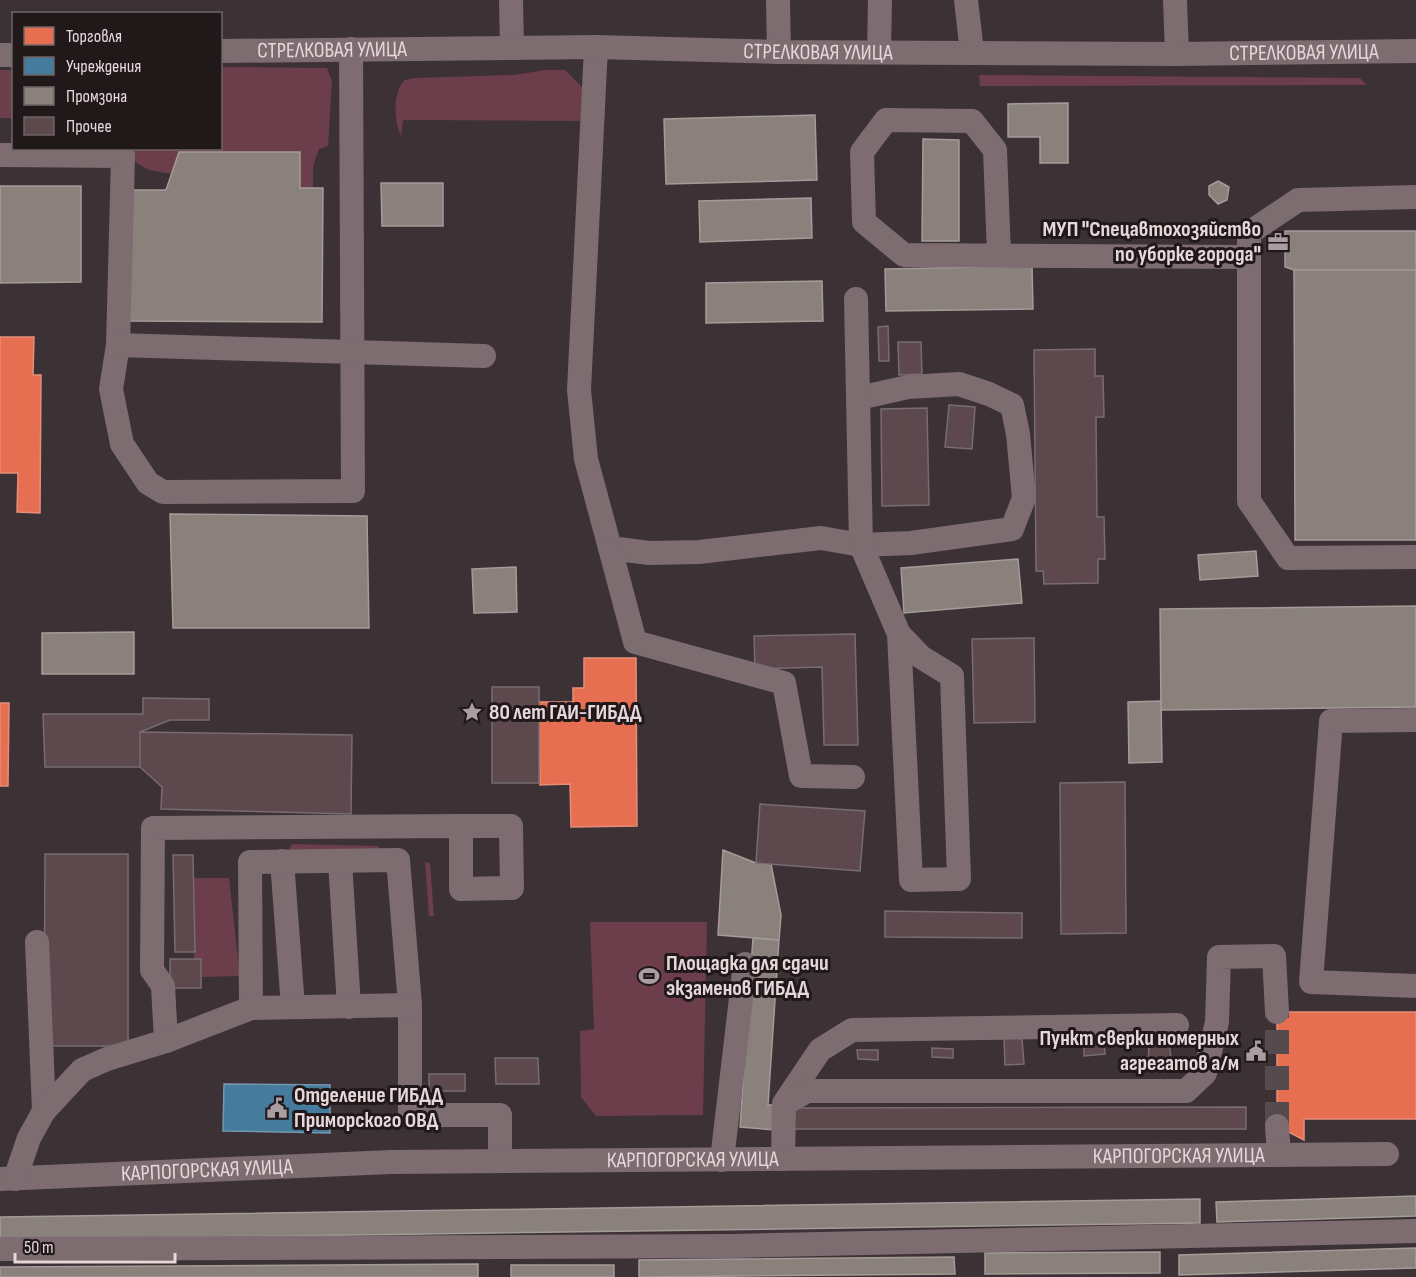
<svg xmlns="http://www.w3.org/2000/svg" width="1416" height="1277" font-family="'Sofia Sans Condensed',sans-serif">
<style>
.green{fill:#6c3e4b}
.shops{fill:#e76f51;stroke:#e68e7a;stroke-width:1.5}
.public{fill:#457b9d;stroke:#7597af;stroke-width:1.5}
.industry{fill:#8a817c;stroke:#a59b98;stroke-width:1.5}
.building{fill:#5d484e;stroke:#776c6f;stroke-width:1.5}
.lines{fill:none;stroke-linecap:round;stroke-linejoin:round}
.minor-tunnel{stroke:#554a4d;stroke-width:24;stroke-dasharray:24 12;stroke-linecap:butt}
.minor{stroke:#7d6c70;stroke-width:24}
.labels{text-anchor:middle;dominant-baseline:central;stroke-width:6;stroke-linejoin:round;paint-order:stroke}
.street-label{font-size:22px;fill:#e5d7da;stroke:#21181a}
.poi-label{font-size:22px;font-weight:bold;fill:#e5d7da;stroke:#21181a;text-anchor:start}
</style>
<rect width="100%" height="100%" fill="#3c3134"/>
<!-- green -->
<path class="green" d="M221,67L327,68L332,81L328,146L319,149L313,166V188H300V152H180L175,174C150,171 141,171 125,149L220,148Z
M0,70H13V118H0Z
M546,70H565L582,87L584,121L403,120L401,136C394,121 392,92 405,80L415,78L514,75Z
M979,75L1360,78L1367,85L980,86Z
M292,844L378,846L382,855L286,856Z
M425,862L430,863L434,916H429Z
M194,878H229L240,976L201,977V959H194Z
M590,922H707L703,1115L596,1116L581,1097L580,1031L594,1029Z"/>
<!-- shops -->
<path class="shops" d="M0,337H34L33,375H41L40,513L17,512L18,473H0Z
M584,658H636L637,826L571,827L570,784L540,785L539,702H573V688H584Z
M0,703H9L8,786H0Z
M1277,1012H1416V1119H1304V1140L1277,1126Z"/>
<!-- public -->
<path class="public" d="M224,1084L330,1085V1133L223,1131Z"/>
<!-- industry -->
<path class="industry" d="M1068,103V163H1040V137H1008V104Z
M815,115L817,180L666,184L664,119Z
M923,139L959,140V241H922Z
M179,152H300V188H323L322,322L130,321L131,190H166Z
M1218,181L1229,187L1227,200L1218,204L1209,195V186Z
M381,183H443V226H382Z
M0,186H81V282L0,283Z
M811,198L812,238L700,242L699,201Z
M1285,231H1416V270H1294L1285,267Z
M1032,266L1033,309L886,311L885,269Z
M1294,270H1416V540H1295Z
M822,281L823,321L706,323V283Z
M170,514L367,516L369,628H173Z
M1256,551L1258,576L1200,580L1198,555Z
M1018,559L1022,603L904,613L901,568Z
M516,567L517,612L474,613L472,569Z
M1416,606V707L1161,710L1160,609Z
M134,632V674H42V633Z
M1161,701L1162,762L1129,763L1128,702Z
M723,850L756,863L771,864L781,915L779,940L718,935Z
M753,938L779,940L768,1105H777L775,1130L740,1127Z
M1416,1196V1216L1217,1222L1216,1202Z
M1200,1199V1223L0,1240V1217Z
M1416,1248V1268L1179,1275V1255Z
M1160,1252V1273L985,1274V1253Z
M954,1257L955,1274L639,1277V1260Z
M478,1264V1277H0V1267Z
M511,1265H614V1277H511Z"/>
<!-- building -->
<path class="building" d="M888,326L889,361H879L878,327Z
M898,342H921L922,374L899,375Z
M1095,349V376H1103L1104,417H1096L1097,517H1104L1105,559H1098V583L1044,584L1043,571H1036L1034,350Z
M949,405L975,407L972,449L945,447Z
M927,408L929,505L882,506L881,409Z
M855,634L858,745H824L822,667L755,669L754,636Z
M1034,638L1035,722L974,723L972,639Z
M492,687H539V783H492Z
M143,698L209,699V720H170L140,732V767H45L43,714H143Z
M140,732L352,735L351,814L161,809L162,787L140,767Z
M1125,782L1126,933L1061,934L1060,783Z
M760,804L865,811L860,871L756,863Z
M45,854H128V1046H44Z
M173,855H193L195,952H175Z
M885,911L1022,913V938L885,937Z
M170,959H201V988H170Z
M1004,1037L1022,1039L1024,1064L1005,1065Z
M1149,1043H1169L1172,1065L1148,1066Z
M1084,1044H1104L1105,1054L1084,1056Z
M932,1048L953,1049V1058L932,1057Z
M857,1050H878V1060L858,1059Z
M495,1058H538L539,1084H496Z
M429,1074H465V1091H429Z
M1246,1107V1129H787V1108Z"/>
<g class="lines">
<!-- minor-tunnel -->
<path class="minor-tunnel" d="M1277,1126V1012"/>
<!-- minor -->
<g class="minor">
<path d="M511,0L512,48"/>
<path d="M778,0L779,52"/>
<path d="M966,0L972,52"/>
<path d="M1175,0L1177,54"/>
<path d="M596,47L579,390L586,459L610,548L649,553L699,552L821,538L861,545L911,543L1012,529L1024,498L1018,434L1012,405L989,394L959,384L908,387L859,398"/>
<path id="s1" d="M220,51L596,47L779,52L1177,54L1416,51"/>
<path d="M879,52L880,0"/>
<path d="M0,55H14"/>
<path d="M0,155L123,156L118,345L111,389L122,444L148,483L163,492L353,491L351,49"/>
<path d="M1416,197L1298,200L1249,233V501L1288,558L1416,557"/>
<path d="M999,255L995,150L972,121L886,120L862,152L864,222L904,255L1249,257"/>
<path d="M856,299L861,545L899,634L911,880L959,879L952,676L921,657L899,634"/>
<path d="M118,345L484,356"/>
<path d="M610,548L635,642L784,683L801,776L853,777"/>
<path d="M1416,720L1331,721L1311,982L1416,986"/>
<path d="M282,861L293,1007"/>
<path d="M340,861L349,1007"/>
<path d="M37,942L44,1111"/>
<path d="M251,1008L250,862L398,860L410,1005V1115H500V1161"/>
<path d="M166,1041L163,986L152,970L153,828L461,826H511L512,888L461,889V826"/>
<path d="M785,1102L820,1050L852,1030L1177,1025"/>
<path d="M1277,1126L1279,1155"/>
<path d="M783,1159L784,1104L807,1091H1186L1205,1073L1217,1022L1219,957L1274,956L1277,1012"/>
<path d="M722,1160L745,964"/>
<path id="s2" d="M0,1179L391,1162L1387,1154"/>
<path d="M15,1179L29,1138L44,1111L82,1070L107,1059L166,1041L251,1008L410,1005"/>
<path d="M0,1249L733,1246L1416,1231"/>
</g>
</g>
<!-- icons -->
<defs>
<g id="office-bare" transform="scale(1.62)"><path d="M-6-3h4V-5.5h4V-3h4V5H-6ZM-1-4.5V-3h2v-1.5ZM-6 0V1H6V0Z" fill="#aa9da0" stroke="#21181a" stroke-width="2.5" paint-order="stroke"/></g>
<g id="sight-bare" transform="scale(1.62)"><path d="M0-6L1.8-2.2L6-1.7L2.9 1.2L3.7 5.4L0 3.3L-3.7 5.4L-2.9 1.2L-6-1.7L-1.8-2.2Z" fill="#aa9da0" stroke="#21181a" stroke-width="2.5" paint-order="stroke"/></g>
<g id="stadium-bare" transform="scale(1.62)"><path d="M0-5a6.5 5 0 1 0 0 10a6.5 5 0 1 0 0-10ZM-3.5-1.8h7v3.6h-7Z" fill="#aa9da0" stroke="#21181a" stroke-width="2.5" paint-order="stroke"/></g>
<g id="civic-bare" transform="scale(1.62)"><path d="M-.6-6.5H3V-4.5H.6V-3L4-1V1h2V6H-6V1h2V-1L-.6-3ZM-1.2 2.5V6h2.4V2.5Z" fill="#aa9da0" stroke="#21181a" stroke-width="2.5" paint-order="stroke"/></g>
</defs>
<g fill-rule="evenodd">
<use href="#office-bare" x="1278" y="242"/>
<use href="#sight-bare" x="472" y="712"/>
<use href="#stadium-bare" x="649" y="976"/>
<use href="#civic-bare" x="1256" y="1051"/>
<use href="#civic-bare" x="277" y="1108"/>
</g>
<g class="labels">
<!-- street labels -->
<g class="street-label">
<text stroke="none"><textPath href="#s1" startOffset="112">СТРЕЛКОВАЯ УЛИЦА</textPath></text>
<text stroke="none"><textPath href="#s1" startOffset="598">СТРЕЛКОВАЯ УЛИЦА</textPath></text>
<text stroke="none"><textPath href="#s1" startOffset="1084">СТРЕЛКОВАЯ УЛИЦА</textPath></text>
<text stroke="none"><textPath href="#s2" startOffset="1179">КАРПОГОРСКАЯ УЛИЦА</textPath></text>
<text stroke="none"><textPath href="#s2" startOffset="693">КАРПОГОРСКАЯ УЛИЦА</textPath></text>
<text stroke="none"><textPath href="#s2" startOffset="207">КАРПОГОРСКАЯ УЛИЦА</textPath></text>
</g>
<!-- poi labels -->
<g class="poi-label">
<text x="1261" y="229" text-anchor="end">МУП "Спецавтохозяйство<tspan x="1261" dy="25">по уборке города"</tspan></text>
<text x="489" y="712">80 лет ГАИ-ГИБДД</text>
<text x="666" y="963">Площадка для сдачи<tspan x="666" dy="25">экзаменов ГИБДД</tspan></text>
<text x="1239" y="1038" text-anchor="end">Пункт сверки номерных<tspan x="1239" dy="25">агрегатов а/м</tspan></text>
<text x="294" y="1095">Отделение ГИБДД<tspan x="294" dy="25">Приморского ОВД</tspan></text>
</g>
</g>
<!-- legend -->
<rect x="12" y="12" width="210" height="138" fill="#21181a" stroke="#6f6467" stroke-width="1.5"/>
<rect x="24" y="27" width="30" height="18" fill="#e76f51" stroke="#6f6467" stroke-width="1.5"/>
<text x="66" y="42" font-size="18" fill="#e5d7da">Торговля</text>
<rect x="24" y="57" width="30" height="18" fill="#457b9d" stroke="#6f6467" stroke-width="1.5"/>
<text x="66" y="72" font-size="18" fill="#e5d7da">Учреждения</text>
<rect x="24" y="87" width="30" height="18" fill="#8a817c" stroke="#6f6467" stroke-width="1.5"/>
<text x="66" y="102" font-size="18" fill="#e5d7da">Промзона</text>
<rect x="24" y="117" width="30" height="18" fill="#5d484e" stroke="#6f6467" stroke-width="1.5"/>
<text x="66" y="132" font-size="18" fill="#e5d7da">Прочее</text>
<!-- scale -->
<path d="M15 1253v9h160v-9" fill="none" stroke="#e5d7da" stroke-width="3"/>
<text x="24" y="1253" font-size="18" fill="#e5d7da" stroke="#21181a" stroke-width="4.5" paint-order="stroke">50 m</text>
</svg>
